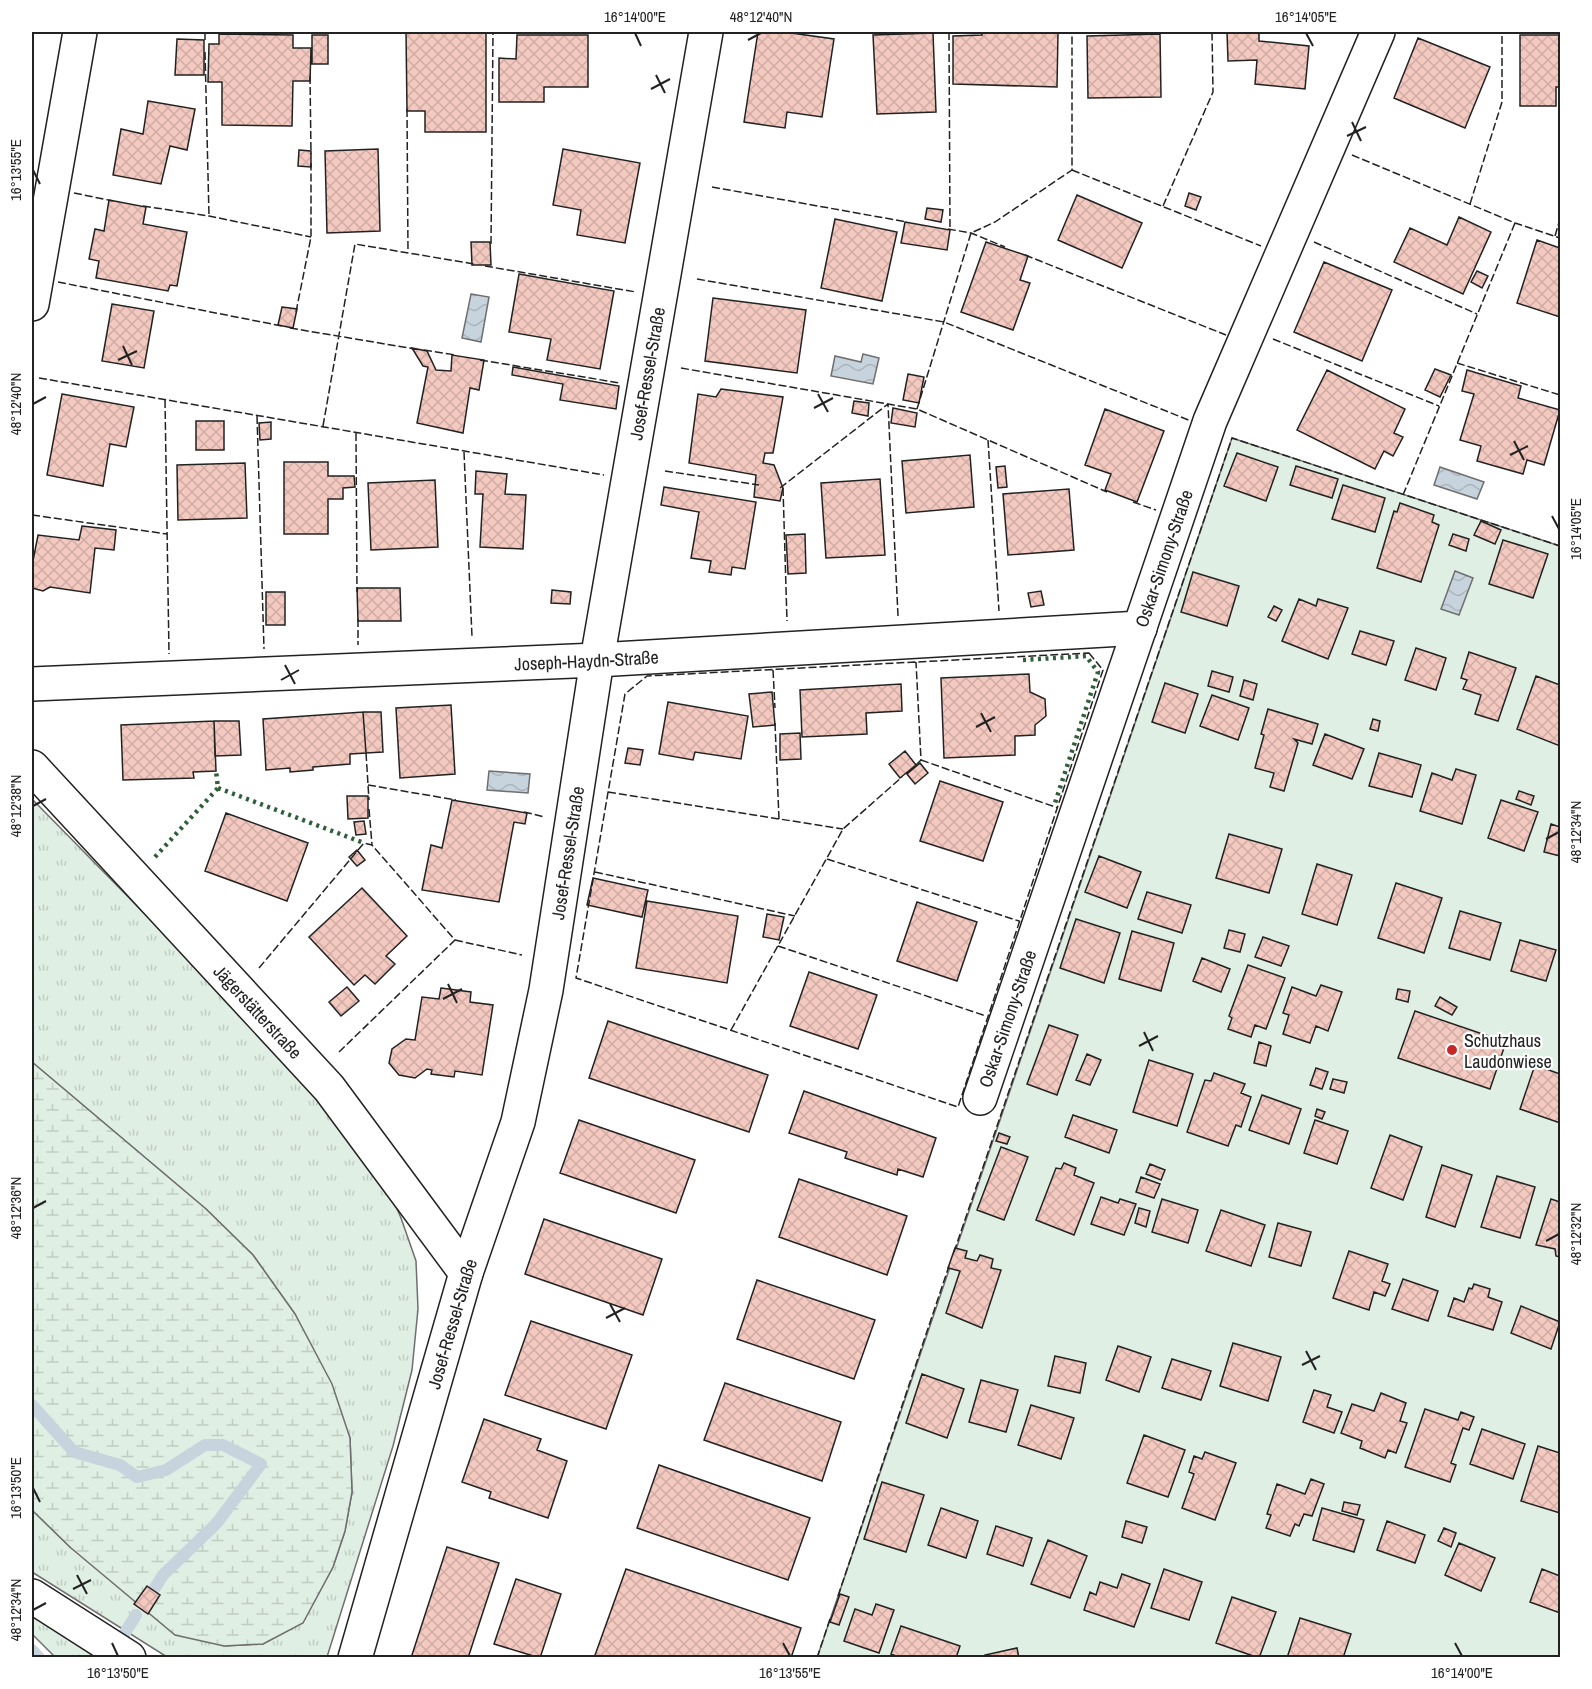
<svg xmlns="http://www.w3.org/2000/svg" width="1592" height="1689" font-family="'Archivo Narrow',sans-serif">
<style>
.grass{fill:url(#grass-tufts);stroke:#6f6f6f;stroke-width:1.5}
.wetland{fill:url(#wetland-marsh);stroke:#6f6f6f;stroke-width:1.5}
.garden{fill:#e0efe3;stroke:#6f6f6f;stroke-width:1.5}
.water{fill:url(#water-waves);stroke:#6f6f6f;stroke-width:1.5}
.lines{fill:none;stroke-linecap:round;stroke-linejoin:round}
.stream{stroke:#c7d3dd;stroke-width:12}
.building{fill:url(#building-cross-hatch);stroke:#222;stroke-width:1.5}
.street-casing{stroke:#222;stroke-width:36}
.street{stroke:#fff;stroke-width:33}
.hedge{stroke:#2f5e38;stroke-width:4.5;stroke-dasharray:3 4.5;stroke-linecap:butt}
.fence{stroke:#222;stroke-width:1.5;stroke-dasharray:8 3;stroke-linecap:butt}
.ticks{fill:none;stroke:#222;stroke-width:2}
.poi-dot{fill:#c62828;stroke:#fff;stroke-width:2}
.labels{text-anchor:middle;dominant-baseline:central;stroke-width:4.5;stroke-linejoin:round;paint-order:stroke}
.street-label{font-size:18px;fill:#222;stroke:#fff}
.poi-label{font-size:18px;fill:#222;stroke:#fff;text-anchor:start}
.neatline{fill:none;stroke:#222;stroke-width:2}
.ticks-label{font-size:15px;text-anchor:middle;fill:#222}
</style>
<defs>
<pattern id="grass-tufts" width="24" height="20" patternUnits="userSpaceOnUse" patternTransform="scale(1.5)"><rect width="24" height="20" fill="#e0efe3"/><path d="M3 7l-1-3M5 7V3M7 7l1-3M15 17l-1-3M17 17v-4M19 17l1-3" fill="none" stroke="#c0cdc2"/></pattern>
<pattern id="wetland-marsh" width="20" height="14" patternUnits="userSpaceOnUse" patternTransform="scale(1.5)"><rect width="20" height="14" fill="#e0efe3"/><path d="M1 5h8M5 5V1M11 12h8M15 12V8" fill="none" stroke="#c0cdc2"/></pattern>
<pattern id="water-waves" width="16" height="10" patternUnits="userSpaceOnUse" patternTransform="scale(1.5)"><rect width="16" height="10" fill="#c7d3dd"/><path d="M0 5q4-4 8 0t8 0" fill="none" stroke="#abb5bd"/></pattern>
<pattern id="building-cross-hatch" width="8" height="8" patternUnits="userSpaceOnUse" patternTransform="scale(1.5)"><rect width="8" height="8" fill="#f3c9c0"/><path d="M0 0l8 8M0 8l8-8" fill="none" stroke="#d0aca5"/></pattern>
</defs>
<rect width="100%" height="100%" fill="#fff"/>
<!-- grass -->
<path class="grass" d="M32,799L252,1023L383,1177L401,1218L416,1261L418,1309L412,1370L393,1446L327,1657H167L32,1572V1510L71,1548L224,1646L263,1644L303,1622L333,1567L345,1531L352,1492L350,1438L295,1314L253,1255L206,1209L32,1062Z
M32,1609L109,1657H55L32,1634Z"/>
<!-- wetland -->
<path class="wetland" d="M32,1062L206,1209L253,1255L295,1314L332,1384L350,1438L352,1492L345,1531L333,1567L303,1623L263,1644L224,1646L175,1635L71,1548L32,1510Z"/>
<!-- garden -->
<path class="garden" d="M1232,438L1560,546V1657L817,1658Z"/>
<!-- water -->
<path class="water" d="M471,294L489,297L481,342L462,338Z
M863,354L879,358L873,384L831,376L835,356L861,362Z
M1440,467L1484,482L1477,499L1434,485Z
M1455,571L1473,578L1459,615L1441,609Z
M489,771L530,774L528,793L487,790Z"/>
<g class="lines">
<!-- stream -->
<path class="stream" d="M32,1405L74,1452L120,1465L137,1477L166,1470L205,1445H223L261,1464L216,1524L163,1575L153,1591
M116,1647L136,1615
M32,1650L39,1658"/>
</g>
<!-- building -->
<path class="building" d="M406,32H486V132H425V111H407Z
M758,32H784L834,39L822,117L787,112L785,128L744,122Z
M1227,32H1259V41L1309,46L1305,89L1255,84L1257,60L1228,61Z
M933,33L936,112L877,114L873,35Z
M982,33H1058L1057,87L953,84V36L982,35Z
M219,34L293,35V48H311L310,81H293L292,126L222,125V82H208L209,44H219Z
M1160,34L1161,97L1088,98L1087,36Z
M312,35H328V64H312Z
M517,35H588V87H544V102H499V58L516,59Z
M1520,35H1560V87H1556V106H1520Z
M1418,38L1490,67L1465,128L1394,98Z
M177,39L204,40V75H175Z
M148,101L195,109L187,150L170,146L161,184L113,175L121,129L143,134Z
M378,149L380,231L327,233L325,151Z
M563,149L640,163L625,243L577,235L581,210L553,205Z
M299,150L311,151V167L298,166Z
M1189,193L1201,197L1196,210L1185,206Z
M1077,195L1142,223L1122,268L1058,240Z
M109,200L146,207L143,224L187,232L177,286L170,285L168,291L96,278L99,261L89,259L95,229L104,231Z
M927,208L943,210L941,222L925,219Z
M1459,217L1491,232L1463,294L1394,262L1410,228L1447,245Z
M835,219L897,232L882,301L821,288Z
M905,222L950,230L947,250L901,243Z
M1537,240L1560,248V317L1517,303Z
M471,242H490L491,265H472Z
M986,242L1028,256L1020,280L1030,283L1013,330L961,312Z
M1324,262L1392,290L1362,361L1294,332Z
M1477,271L1488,276L1482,288L1471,282Z
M519,274L614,291L600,369L547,360L551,339L509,332Z
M713,298L806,310L797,373L705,361Z
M112,304L154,311L144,368L102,361Z
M282,307L297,309L293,328L278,325Z
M412,348L427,351L436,370L451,371L452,355L484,360L479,390L470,388L463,433L417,423L428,367L423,366Z
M513,367L619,386L616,409L560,400L563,384L512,375Z
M1435,369L1451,375L1440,397L1425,390Z
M1327,370L1405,409L1394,433L1403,437L1393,456L1384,451L1375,469L1297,430Z
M1467,370L1521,386L1518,398L1560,410L1544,465L1527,460L1523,474L1477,461L1481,446L1460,440L1474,394L1462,391Z
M908,374L924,377L919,403L903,400Z
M721,389L783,397L773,453H765L763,463L774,465L783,488L780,501L754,497L756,475L689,463L698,394L716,397Z
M62,394L134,407L126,447L110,444L103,486L47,475Z
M854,401L869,403L868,416L852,413Z
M893,408L917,413L915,427L891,423Z
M1105,409L1164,431L1137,502L1105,490L1111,474L1085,465Z
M196,421H224V450H196Z
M271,422V439L260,440L259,423Z
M1237,453L1278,467L1266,501L1224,486Z
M970,455L974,507L906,513L902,461Z
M284,462H328V476H354L355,487L343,488V499H328V534H284Z
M245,463L247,518L178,520L177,465Z
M1005,466L1007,487L998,488L996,467Z
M1296,466L1338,479L1332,498L1290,485Z
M476,471L507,474L505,494L526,495L523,549L480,547L483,494H475Z
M880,479L885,555L826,558L821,483Z
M435,480L438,547L371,550L368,483Z
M1343,485L1385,498L1375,532L1332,519Z
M664,487L756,502L745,569L732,567L731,575L709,572L711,561L691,558L699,512L661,505Z
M1069,489L1074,550L1008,555L1003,494Z
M1400,503L1434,515L1432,522L1439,525L1421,582L1377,568L1394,511L1397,512Z
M1481,521L1501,530L1495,544L1474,535Z
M82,526L116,530L114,550L95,548L90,593L50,587L43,591L32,588V566L38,535L79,540Z
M805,534L806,573L788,574L786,535Z
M1453,534L1469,539L1466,551L1449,545Z
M1503,540L1548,554L1533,598L1489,584Z
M1193,572L1239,586L1227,626L1181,612Z
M357,588H400L401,621H358Z
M552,590L571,592L570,604L551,603Z
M1041,591L1044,605L1031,607L1028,593Z
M266,592H285V625H266Z
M1299,599L1316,606L1318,599L1348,608L1328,659L1282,641Z
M1274,606L1282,610L1276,621L1268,617Z
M1360,631L1394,641L1386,665L1352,654Z
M1416,648L1446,658L1436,690L1405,680Z
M1469,652L1516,668L1498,721L1475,714L1481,695L1463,689L1467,680L1461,678Z
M1212,671L1233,677L1229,692L1208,686Z
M1029,674L1030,692L1045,699L1046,716L1035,725V735L1015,736V755L944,758L941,678Z
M1536,676L1560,685V746L1517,729Z
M1244,680L1257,684L1253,700L1240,696Z
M1165,683L1198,694L1185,733L1152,722Z
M901,684L902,711L866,713L867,734L802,737L800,690Z
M772,692L775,725L753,727L749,694Z
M1212,695L1249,708L1238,740L1200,726Z
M668,702L748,716L741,759L695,752L693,760L659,754Z
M451,705L455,774L400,778L396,708Z
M1268,709L1318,724L1312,744L1294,739L1298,743L1284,791L1270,787L1274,773L1255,768L1264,735L1261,734Z
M363,712H381L383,752L366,753Z
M363,712L366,753L350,754V764L313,767V770L290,772V768L266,770L263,719Z
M1373,719L1380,721L1378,731L1370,729Z
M214,721L216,771L193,772L194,778L123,780L121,725Z
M214,721H239L241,755L215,756Z
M800,733L801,759L780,760V734Z
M1325,734L1364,749L1352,779L1313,765Z
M628,748L643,750L640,765L625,763Z
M905,751L916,765L900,778L889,764Z
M1379,753L1421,765L1412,797L1369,786Z
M920,763L928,773L915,784L907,774Z
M1456,769L1476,775L1462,824L1420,811L1432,773L1452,780Z
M940,781L1003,802L983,861L920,841Z
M1519,791L1534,796L1531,805L1516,799Z
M347,796H368V818L348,819Z
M452,800L527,813L525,824L514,822L499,902L422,890L431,845L442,848Z
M1501,800L1538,812L1524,851L1488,838Z
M226,813L308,843L287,901L205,871Z
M364,821L366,834L356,835L354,822Z
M1551,824L1560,827V856L1544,852Z
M1229,834L1282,849L1269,893L1216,878Z
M357,850L365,860L357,866L349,857Z
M1099,856L1141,872L1127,908L1085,892Z
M1317,864L1352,875L1337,925L1302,914Z
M593,878L648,890L642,917L587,905Z
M1396,883L1442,898L1424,953L1378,938Z
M362,888L407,936L386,956L395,964L375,984L365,975L354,985L309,937Z
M1147,892L1191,905L1182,933L1138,919Z
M647,901L738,916L727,983L636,968Z
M917,902L977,922L957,981L897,961Z
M1460,911L1501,923L1490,960L1449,948Z
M767,914L784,917L779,940L763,937Z
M1076,919L1120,933L1104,983L1060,968Z
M1229,930L1245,934L1240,952L1224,948Z
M1132,931L1174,943L1161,991L1119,979Z
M1263,937L1289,946L1281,966L1255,957Z
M1520,940L1556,950L1546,981L1511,971Z
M1202,958L1230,969L1221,992L1193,981Z
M1248,965L1285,978L1266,1029L1255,1025L1251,1037L1228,1029L1232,1018L1229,1016Z
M809,972L877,995L858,1049L790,1026Z
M1321,985L1342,992L1328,1031L1316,1026L1310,1043L1283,1034L1289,1015L1283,1013L1292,987L1316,996Z
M347,987L359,1001L341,1016L329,1002Z
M441,988L471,992L470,1002L493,1005L482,1075L455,1071L454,1077L431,1074L432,1070L427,1069L415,1078L399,1075L389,1063L392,1049L406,1039L415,1040L422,997L439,999Z
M1398,989L1410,991L1408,1002L1396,999Z
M1440,997L1457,1007L1452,1015L1435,1006Z
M1415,1011L1506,1042L1490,1089L1398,1058Z
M608,1021L768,1075L749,1132L589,1078Z
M1049,1025L1078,1035L1057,1095L1027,1084Z
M1259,1042L1271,1046L1266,1066L1254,1063Z
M1087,1054L1101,1060L1090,1085L1076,1080Z
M1149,1060L1193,1074L1177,1126L1133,1112Z
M1535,1065L1560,1074V1123L1520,1109Z
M1316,1068L1328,1072L1322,1089L1310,1085Z
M1214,1073L1245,1084L1241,1093L1251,1097L1241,1127L1236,1125L1228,1146L1187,1132L1205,1080L1211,1081Z
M1333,1079L1347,1082L1344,1093L1330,1089Z
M804,1091L936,1138L923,1177L898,1169L897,1175L845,1158L847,1152L789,1133Z
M1262,1095L1301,1109L1289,1144L1249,1130Z
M1317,1109L1325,1112L1322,1119L1315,1116Z
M1073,1115L1117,1130L1109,1153L1065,1137Z
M579,1120L695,1160L676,1213L560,1173Z
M1315,1120L1348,1131L1337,1164L1304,1153Z
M999,1133L1010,1137L1007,1144L996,1141Z
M1390,1135L1422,1147L1403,1200L1371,1188Z
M1001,1147L1028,1157L1004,1220L977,1210Z
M1064,1163L1076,1168L1074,1175L1094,1183L1074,1235L1036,1220L1056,1168L1061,1169Z
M1150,1164L1165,1170L1161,1180L1146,1174Z
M1442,1165L1472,1175L1455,1227L1426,1217Z
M1497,1176L1535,1187L1520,1238L1481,1227Z
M1141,1177L1160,1184L1154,1198L1136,1192Z
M799,1179L907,1216L887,1275L779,1237Z
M1101,1197L1118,1203L1120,1199L1136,1204L1124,1235L1091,1224Z
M1162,1199L1198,1210L1188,1243L1152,1232Z
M1551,1199L1560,1202V1257L1556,1256L1555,1249L1536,1245Z
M1139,1208L1150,1211L1146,1227L1135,1223Z
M1221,1210L1265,1225L1251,1266L1206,1251Z
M544,1219L662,1259L643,1315L525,1274Z
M1278,1223L1311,1232L1301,1266L1269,1257Z
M955,1248L967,1251L965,1258L977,1261L980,1255L993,1259L991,1268L1001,1270L982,1328L946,1313L960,1271L948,1268Z
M1349,1251L1388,1264L1382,1281L1390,1284L1385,1296L1374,1292L1369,1310L1333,1298Z
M1403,1279L1438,1291L1428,1321L1392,1309Z
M757,1280L875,1320L854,1379L737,1339Z
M1474,1284L1490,1289L1488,1297L1502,1302L1493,1330L1448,1316L1454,1298L1464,1302L1469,1288L1472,1289Z
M1521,1306L1560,1322L1551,1349L1511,1333Z
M531,1321L632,1355L606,1429L505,1395Z
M1233,1343L1281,1357L1268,1401L1220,1386Z
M1118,1346L1151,1357L1139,1392L1106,1380Z
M1055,1356L1086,1363L1080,1393L1048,1386Z
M1172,1359L1211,1371L1201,1400L1162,1388Z
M922,1374L964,1389L947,1438L906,1423Z
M981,1380L1018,1390L1006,1432L969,1422Z
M725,1383L841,1422L822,1481L704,1440Z
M1314,1390L1331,1395L1327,1407L1342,1412L1334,1433L1303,1422Z
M1381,1393L1406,1403L1400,1421L1407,1423L1396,1453L1388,1450L1385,1458L1360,1448L1362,1441L1341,1433L1352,1404L1374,1411Z
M1031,1405L1074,1418L1061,1459L1018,1445Z
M1425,1409L1458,1420L1461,1412L1474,1417L1469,1430L1463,1428L1451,1463L1456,1465L1450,1482L1405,1467Z
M484,1419L541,1439L537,1450L567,1461L548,1518L489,1498L491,1492L462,1482Z
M1482,1429L1525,1444L1513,1479L1470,1464Z
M1144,1435L1185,1450L1168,1497L1127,1483Z
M1538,1446L1560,1453V1513L1521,1501Z
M1205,1452L1236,1463L1215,1520L1182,1508L1194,1474L1189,1472L1194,1456L1202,1459Z
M659,1465L810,1518L788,1580L637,1528Z
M1311,1479L1324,1484L1312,1516L1304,1514L1299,1526L1295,1524L1290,1536L1266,1528L1271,1515L1267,1514L1277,1484L1305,1494Z
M882,1482L924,1495L906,1552L864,1539Z
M1344,1502L1360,1505L1357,1515L1342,1511Z
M941,1508L978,1521L966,1558L928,1545Z
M1322,1508L1364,1520L1354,1552L1313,1540Z
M1126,1521L1147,1527L1142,1543L1122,1537Z
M1387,1521L1425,1535L1415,1563L1377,1550Z
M996,1526L1032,1538L1023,1566L987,1554Z
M1444,1528L1456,1533L1451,1547L1438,1541Z
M1048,1540L1087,1556L1070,1598L1031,1584Z
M1459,1543L1495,1558L1481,1591L1445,1575Z
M447,1547L499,1563L468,1658H411Z
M626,1569L801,1628L791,1658H594Z
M1164,1569L1202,1582L1189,1620L1151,1608Z
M1542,1569L1560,1576V1613L1530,1602Z
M1122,1574L1150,1584L1134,1627L1084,1610L1090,1592L1096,1595L1100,1582L1117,1588Z
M516,1579L561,1594L540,1658L494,1644Z
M147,1586L160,1595L148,1614L134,1604Z
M840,1594L849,1597L839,1625L830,1622Z
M1232,1597L1276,1612L1259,1658L1216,1643Z
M876,1604L894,1610L879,1653L844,1641L855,1609L872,1615Z
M1300,1618L1351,1634L1343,1658H1287Z
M901,1626L960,1646L956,1658H901L891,1654Z
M1017,1648L1019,1658H986L985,1655Z"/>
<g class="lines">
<!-- street casing -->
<g class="street-casing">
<g id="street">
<path d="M32,304L80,32"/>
<path id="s1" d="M32,684L597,660L1140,628"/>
<path id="s2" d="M32,767L329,1088L466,1273"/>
<path id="s3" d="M980,1098L1210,421L1378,32"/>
<path d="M32,1596L129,1658"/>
<path id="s4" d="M355,1658L466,1273L518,1122L546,990L597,660L706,32"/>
</g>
</g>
<!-- street -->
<use href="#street" class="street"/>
<!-- hedge -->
<path class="hedge" d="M1023,660L1086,656L1098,672L1055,803
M218,788L364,843
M155,857L218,788L216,771"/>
<!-- fence -->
<path class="fence" d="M205,32V43
M949,32L950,230
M205,52L209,216
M310,76L311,154
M407,109L408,252
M1352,155L1515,223L1560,238
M1072,170L1261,246
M712,187L907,222
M74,193L113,201
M1470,204L1502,102V32
M143,206L209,216L311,237
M1163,206L1213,92L1212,32
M948,229L971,233L1005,247
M1555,236L1560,219
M1314,242L1477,314
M491,244L493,32
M1025,255L1226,335
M485,266L636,292
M697,279L944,322L1191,421
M58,282L282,326
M296,312L311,237V163
M290,328L415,349
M1273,339L1439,406
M424,350L456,355
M480,360L620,383
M1457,363L1560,395
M681,368L917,409L1107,492
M39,378L604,475
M165,400L169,654
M917,409L971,233L995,222L1072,170V32
M257,416L264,649
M323,426L355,244L474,264
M356,433L357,592
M988,440L999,611
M464,452L472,637
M665,471L759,485
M780,488L888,404L898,616
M783,488L787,621
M1403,495L1515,223
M1133,502L1156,510
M32,515L167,534
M358,619V645
M1089,653L1103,670L958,1107L576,978L625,694L647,676Z
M773,670L775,708
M775,723L779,819
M366,753L369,800
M921,760L1058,808
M916,765L921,760L916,662
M368,785L456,800
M608,792L843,829
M369,809L372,845
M524,812L545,817
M827,859L1019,921
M595,872L795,916
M455,940L522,955
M778,946L986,1016
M259,968L364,843L372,845L455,940L339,1052
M731,1030L843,829L902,777
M954,1252L1232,438L1560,546
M838,1596L949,1266
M817,1658L830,1619"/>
</g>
<!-- ticks -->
<path class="ticks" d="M635,33L641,46M1306,33L1313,46M748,40L761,33M656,75L665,93M651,89L670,79M1352,122L1361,141M1347,136L1366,127M33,170L40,184M123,346L132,365M118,360L137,351M818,394L828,412M33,404L46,397M814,408L833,398M1514,441L1524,460M1510,455L1528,446M1552,516L1559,529M285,665L295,684M281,680L299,670M981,713L991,732M976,727L995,717M33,806L46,799M1546,839L1559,832M448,984L457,1003M443,999L462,989M1144,1032L1153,1051M1139,1046L1158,1036M33,1208L46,1201M1546,1241L1559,1234M610,1304L620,1322M606,1318L625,1308M1306,1351L1316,1370M1302,1365L1320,1356M33,1488L40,1502M77,1575L87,1594M73,1589L91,1580M33,1610L46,1603M112,1643L118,1656M783,1643L790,1656M1455,1643L1462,1656"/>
<!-- markers -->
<circle class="poi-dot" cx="1452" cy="1050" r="6"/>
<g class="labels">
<!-- street labels -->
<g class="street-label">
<text stroke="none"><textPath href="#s4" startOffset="1320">Josef-Ressel-Straße</textPath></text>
<text stroke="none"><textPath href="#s3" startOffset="570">Oskar-Simony-Straße</textPath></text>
<text stroke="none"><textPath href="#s1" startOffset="555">Joseph-Haydn-Straße</textPath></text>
<text stroke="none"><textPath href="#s4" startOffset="834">Josef-Ressel-Straße</textPath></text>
<text stroke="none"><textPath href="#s2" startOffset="333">Jägerstätterstraße</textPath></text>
<text stroke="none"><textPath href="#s3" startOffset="84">Oskar-Simony-Straße</textPath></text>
<text stroke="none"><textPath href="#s4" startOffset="348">Josef-Ressel-Straße</textPath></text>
</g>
<!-- poi labels -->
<g class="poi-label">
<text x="1464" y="1040">Schutzhaus<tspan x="1464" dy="21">Laudonwiese</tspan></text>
</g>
</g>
<!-- border -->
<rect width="1592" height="1689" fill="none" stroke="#ffffff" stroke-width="66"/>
<rect x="33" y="33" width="1526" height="1623" class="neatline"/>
<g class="ticks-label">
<text x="635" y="22">16°14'00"E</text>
<text x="761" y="22">48°12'40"N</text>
<text x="1306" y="22">16°14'05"E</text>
<text transform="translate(16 170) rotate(-90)" y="5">16°13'55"E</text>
<text transform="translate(16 404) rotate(-90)" y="5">48°12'40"N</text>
<text transform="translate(1576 529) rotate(-90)" y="5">16°14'05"E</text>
<text transform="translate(16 806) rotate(-90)" y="5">48°12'38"N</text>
<text transform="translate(1576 832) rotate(-90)" y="5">48°12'34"N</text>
<text transform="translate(16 1208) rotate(-90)" y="5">48°12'36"N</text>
<text transform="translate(1576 1234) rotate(-90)" y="5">48°12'32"N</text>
<text transform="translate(16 1488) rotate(-90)" y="5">16°13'50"E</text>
<text transform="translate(16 1610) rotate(-90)" y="5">48°12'34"N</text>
<text x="118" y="1678">16°13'50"E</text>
<text x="790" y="1678">16°13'55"E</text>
<text x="1462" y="1678">16°14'00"E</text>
</g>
</svg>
